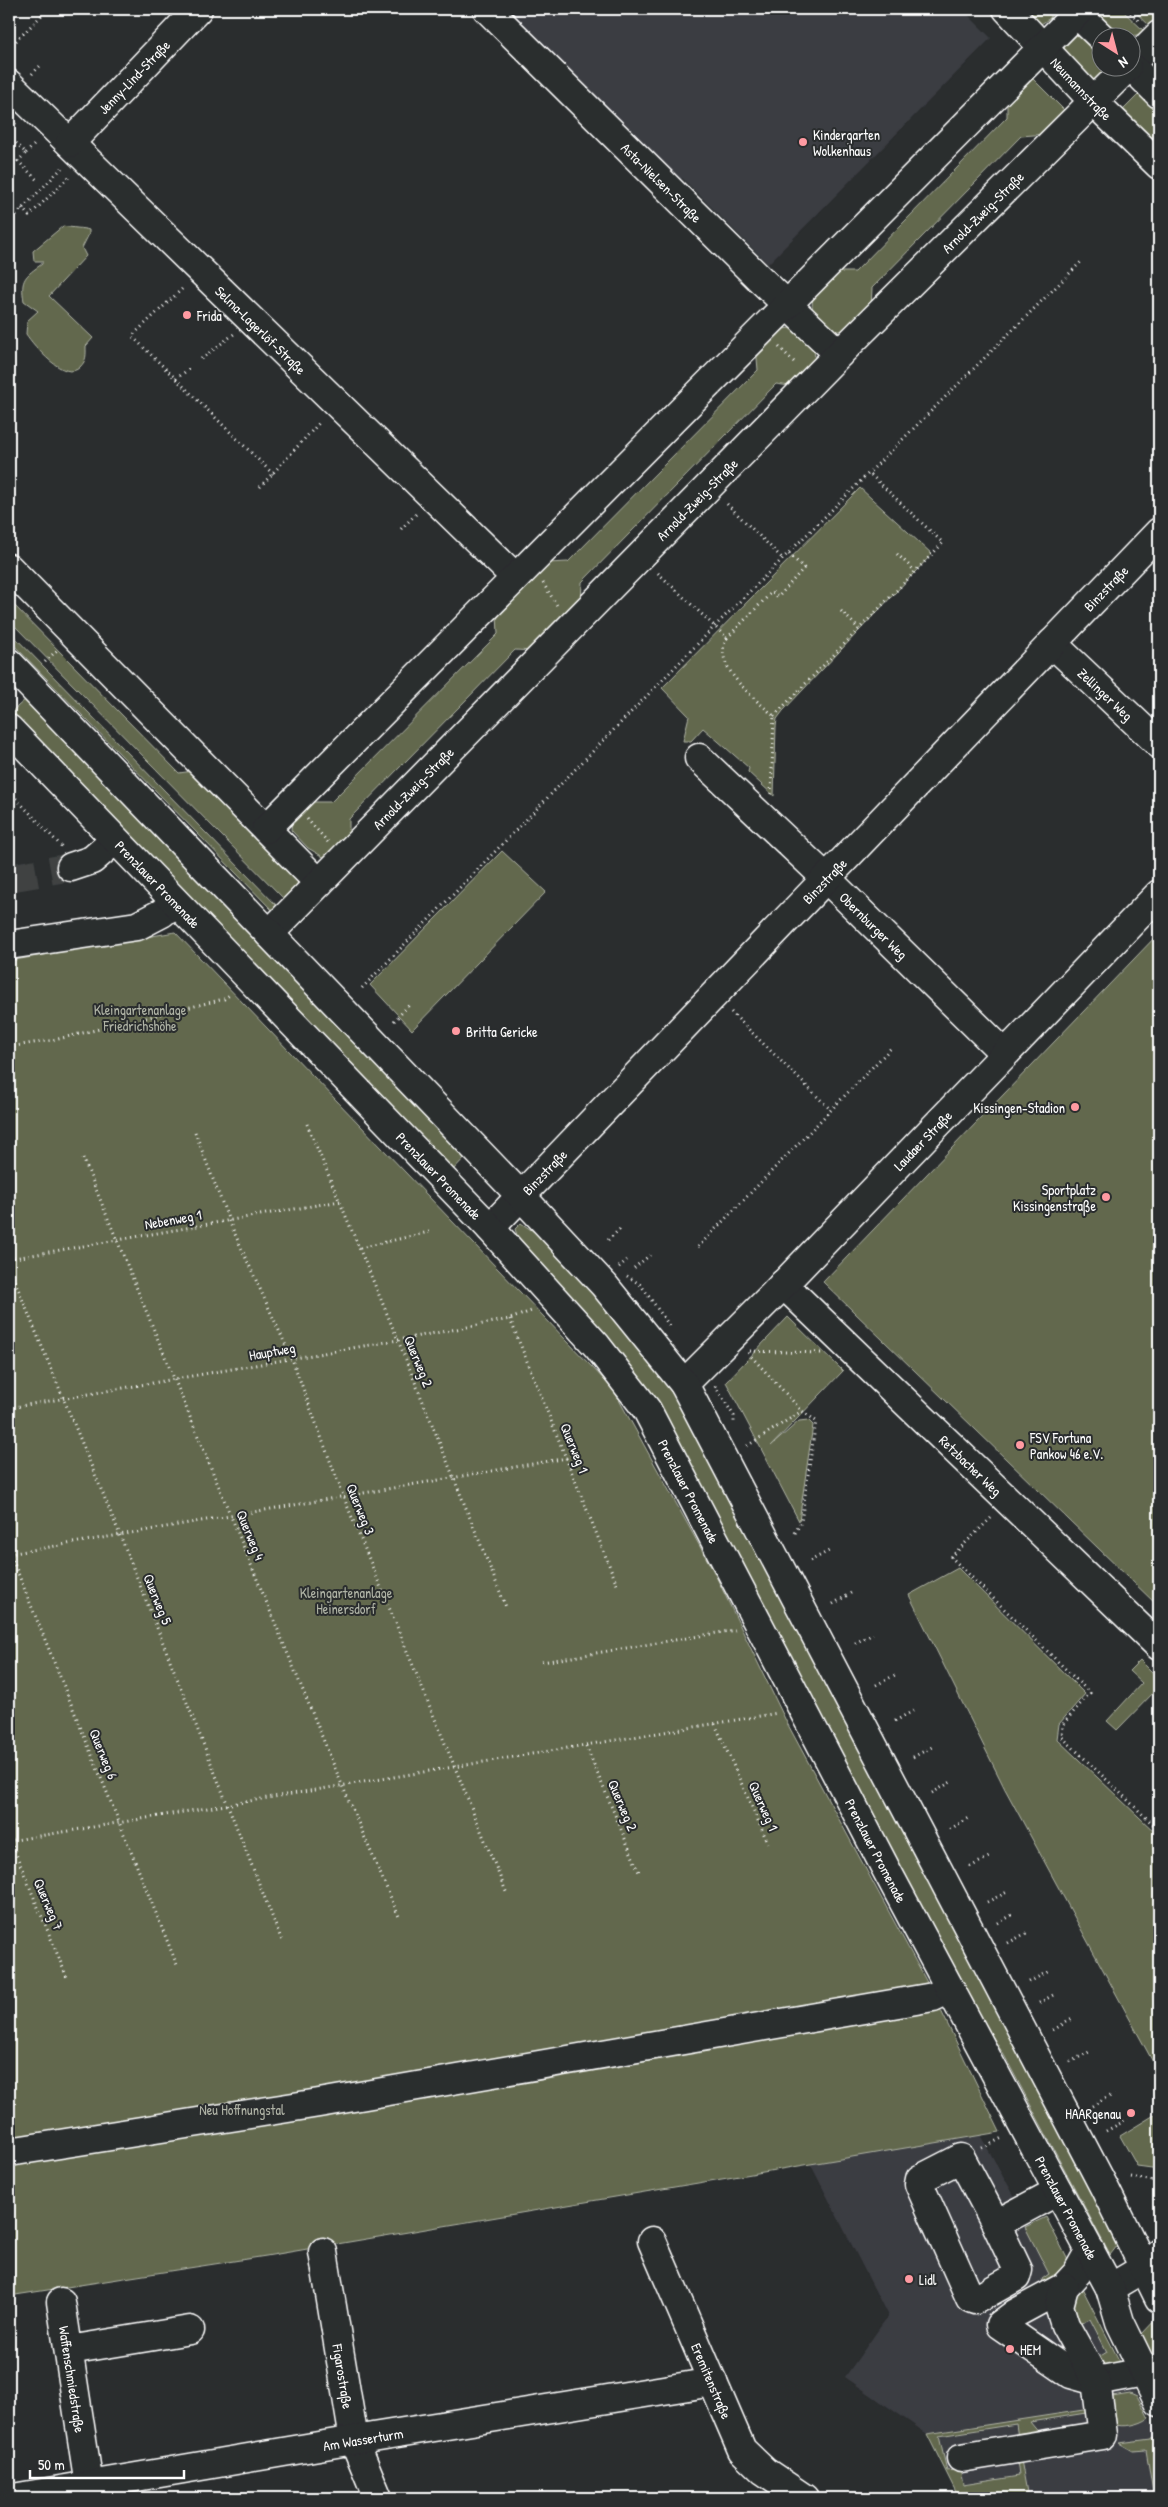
<svg xmlns="http://www.w3.org/2000/svg" width="1168" height="2507" font-family="'Patrick Hand',sans-serif">
<style>
.built{fill:#3b3c42}
.green{fill:#62684e;stroke:#b0b4a6}
.lines{fill:none;stroke-linecap:round;stroke-linejoin:round}
.minor-tunnel{stroke:#3f4243;stroke-width:28;stroke-dasharray:28 14;stroke-linecap:butt}
.minor-casing{stroke:#fff;stroke-width:31}
.major-casing{stroke:#fff;stroke-width:31}
.path{stroke:#fff;stroke-width:3;stroke-dasharray:1 4;stroke-linecap:butt}
.minor{stroke:#2a2d2e;stroke-width:28}
.major{stroke:#2a2d2e;stroke-width:28}
.poi-dot{fill:#ff9aa2;stroke:#2a2d2e;stroke-width:2}
.labels{text-anchor:middle;dominant-baseline:central;stroke-width:4;stroke-linejoin:round;paint-order:stroke}
.street-label{font-size:14px;fill:#fff;stroke:#2a2d2e}
.poi-label{font-size:14px;fill:#fff;stroke:#2a2d2e;text-anchor:start}
.park-label{font-size:14px;fill:#b0b4a6;stroke:#2a2d2e}
</style>
<rect width="100%" height="100%" fill="#2a2d2e"/>
<filter id="ink" filterUnits="userSpaceOnUse"><feTurbulence type="fractalNoise" baseFrequency=".02" numOctaves="2"/><feDisplacementMap in="SourceGraphic" scale="10" xChannelSelector="R" yChannelSelector="G"/><feConvolveMatrix kernelMatrix="1 2 1 2 8 2 1 2 1" color-interpolation-filters="sRGB"/></filter>
<g filter="url(#ink)">
<!-- built -->
<path class="built" d="M506,9H962L991,38L768,264L682,178L679,182Z
M980,2135L1037,2236L1070,2264L1159,2438V2498H959L927,2434L845,2377L888,2316L810,2163Z"/>
<!-- green -->
<path class="green" d="M1033,9H1054L1050,18L1038,26L1024,18Z
M1099,9H1121L1145,32C1128,42 1099,31 1099,9Z
M1132,9H1159V19L1151,27Z
M1075,31L1100,50V68H1109L1095,81L1063,56L1060,44Z
M1029,75L1065,111L1046,134L1021,136L872,288L871,309L846,331H834L813,312C809,294 821,284 832,272H855L1007,117V99Z
M1142,91L1159,108V147L1120,113Z
M63,226C71,228 84,228 89,230V234L82,248L86,256L49,296L93,338L86,346C86,355 87,360 80,367C65,383 34,346 26,334L27,321L38,311L24,301C20,279 25,276 42,264V261H34L33,251Z
M790,328L798,330L814,346L815,362L790,386L776,384L582,582L581,605L535,651L515,650L349,819V837L325,858L308,848L291,830L292,819L311,802H331L498,634L497,614L548,563L568,562L758,370L756,347L782,329Z
M860,488L932,554L783,711L777,719L776,727L774,796L748,772L749,768L703,728L691,741H683L689,716L662,688Z
M9,600L179,773L200,770L298,878L297,886L289,904L9,620Z
M9,631L280,909H271L9,640Z
M26,699L468,1154L450,1173L9,714Z
M502,851L546,892L412,1030L370,985Z
M175,932L613,1389L714,1572L787,1723L930,1988L1000,2132L266,2256L9,2296V961Z
M1159,933V1607L823,1282Z
M521,1223L546,1240L575,1269L681,1398L1121,2241L1110,2255L1004,2055L978,2014L655,1408L521,1247L515,1229Z
M788,1317L843,1371L771,1446L799,1421L808,1420L813,1425L799,1521L726,1382Z
M958,1568L1085,1694L1059,1724L1057,1739L1159,1836V2073L1005,1789L909,1595Z
M1140,1660L1159,1679V1687L1117,1730L1107,1721L1142,1683L1129,1671Z
M1159,1701V1736C1154,1723 1153,1714 1159,1701Z
M1156,2114H1159V2169L1137,2166L1120,2136Z
M1046,2217L1070,2264L1056,2280L1044,2284L1042,2279L1049,2274L1025,2227Z
M1081,2286L1122,2366L1099,2370L1094,2360L1107,2352L1090,2319L1077,2325C1071,2315 1072,2294 1081,2286Z
M1159,2316V2373L1140,2336Z
M1130,2393L1137,2396L1149,2418C1140,2425 1123,2428 1112,2424L1100,2398Z
M1090,2409L1100,2425L1086,2413L1030,2422L1040,2434L1018,2438L1016,2424L939,2436L947,2471L960,2469L963,2485L1019,2476L1017,2461L1021,2460L1028,2498H959L927,2434Z
M1159,2438V2498H1154L1146,2450L1133,2451L1119,2443Z"/>
<g class="lines">
<!-- minor-tunnel -->
<path class="minor-tunnel" d="M9,878L71,867"/>
<!-- minor casing -->
<g class="minor-casing">
<g id="minor">
<path id="s1" d="M487,9L759,278L839,354"/>
<path id="s2" d="M1007,9L1093,101L1159,165"/>
<path d="M1072,9L1102,38"/>
<path d="M1130,64L1159,35"/>
<path d="M1130,65L1159,94"/>
<path id="s3" d="M9,84L515,577"/>
<path id="s4" d="M70,143L198,9"/>
<path d="M9,568L319,883"/>
<path id="s5" d="M1052,643L1159,744"/>
<path id="s6" d="M699,758L826,878L1004,1053"/>
<path d="M266,829L1081,9"/>
<path d="M71,867L92,860L115,840"/>
<path id="s7" d="M269,934L839,354L1127,68"/>
<path d="M9,945L137,926L162,913L175,902"/>
<path id="s8" d="M490,1228L1159,532"/>
<path id="s9" d="M783,1284L1159,1646"/>
<path id="s10" d="M684,1384L773,1295L1159,894"/>
<path d="M9,2152L319,2103L933,1997L950,1989"/>
<path d="M996,2224L961,2158L920,2179L919,2184L970,2298L975,2300L1016,2277L1018,2270L996,2224L1058,2191"/>
<path id="s11" d="M652,2241L742,2450L764,2471L804,2498"/>
<path d="M1090,2250L1077,2273L1064,2287L1016,2313L1000,2325L1071,2374L1096,2381L1144,2372"/>
<path id="s12" d="M323,2252L354,2440L378,2498"/>
<path d="M1110,2288L1144,2268L1159,2253"/>
<path id="s13" d="M61,2302L89,2485"/>
<path d="M69,2350L190,2330"/>
<path d="M961,2458L1103,2435L1096,2381L1065,2325L1059,2306L1064,2287"/>
<path id="s14" d="M13,2498L354,2440L713,2382"/>
</g>
</g>
<!-- major casing -->
<g class="major-casing">
<g id="major">
<path d="M9,663L521,1196L604,1285L684,1384L1104,2187L1159,2298"/>
<path id="s15" d="M9,729L490,1228L597,1346L647,1410L887,1871L1110,2288L1120,2322L1159,2402"/>
</g>
</g>
<!-- path -->
<path class="path" d="M1127,9L1140,22
M16,41L48,9
M32,74L41,65
M9,131L16,123
M9,136L26,153L18,161L37,180
M26,153L36,143
M22,208L29,216L70,176
M9,222L62,168
M182,289L132,336L273,474
M779,347L796,364
M201,359L234,334
M176,379L190,368
M260,487L321,421
M727,504L783,559
M401,529L416,514
M789,554L806,570
M897,554L915,571
M658,573L727,638C710,666 757,700 774,716L771,794
M543,583L558,607
M841,611L859,629
M727,638L772,592L778,597L804,568
M45,662L57,650
M774,716L943,543L869,473
M9,791L62,847
M307,819L328,842
M362,988L714,627L1083,260
M731,1012L831,1110
M394,1021L410,1004
M9,1047L58,1039L224,999L231,994
M307,1124L398,1340L506,1607
M195,1132L229,1221L292,1359L344,1498L507,1894
M83,1158L342,1785L400,1919
M608,1240L620,1229
M698,1247L891,1048
M360,1248L429,1232
M9,1259L340,1201
M9,1267L120,1535L282,1941
M619,1267L627,1260
M634,1268L650,1255
M627,1276L641,1285L671,1328
M510,1319L618,1587
M750,1351L821,1353
M748,1353L802,1411L816,1421L801,1522L795,1533
M715,1386L734,1416V1423
M9,1408L398,1340L510,1319L534,1310
M747,1446L802,1411
M991,1518L951,1557L1090,1693L1063,1724L1062,1737L1159,1830
M9,1551L177,1965
M9,1554L567,1458
M810,1561L829,1551
M833,1604L851,1593
M855,1643L873,1634
M542,1662L735,1630
M876,1685L895,1675
M895,1721L913,1711
M715,1724L768,1843
M586,1746L639,1872
M913,1757L932,1747
M932,1793L951,1782
M950,1829L969,1818
M9,1837L68,1980
M9,1841L778,1713
M970,1867L989,1857
M987,1902L1007,1892
M998,1923L1014,1914
M1008,1943L1028,1932
M1029,1982L1049,1971
M1039,2003L1055,1994
M1053,2030L1074,2018
M1070,2062L1091,2051
M1092,2106L1114,2094
M1106,2131L1128,2119
M982,2148L1004,2137
M1131,2177L1159,2182"/>
<!-- minor -->
<use href="#minor" class="minor"/>
<!-- major -->
<use href="#major" class="major"/>
</g>
</g>
<!-- markers -->
<g class="poi-dot">
<circle cx="803" cy="142" r="5"/>
<circle cx="187" cy="315" r="5"/>
<circle cx="456" cy="1031" r="5"/>
<circle cx="1075" cy="1107" r="5"/>
<circle cx="1106" cy="1197" r="5"/>
<circle cx="1020" cy="1445" r="5"/>
<circle cx="1131" cy="2113" r="5"/>
<circle cx="909" cy="2279" r="5"/>
<circle cx="1010" cy="2349" r="5"/>
</g>
<g class="labels">
<!-- street labels -->
<g class="street-label">
<text stroke="none"><textPath href="#s4" startOffset="92">Jenny-Lind-Straße</textPath></text>
<text stroke="none"><textPath href="#s2" startOffset="109">Neumannstraße</textPath></text>
<text stroke="none"><textPath href="#s1" startOffset="246">Asta-Nielsen-Straße</textPath></text>
<text stroke="none"><textPath href="#s7" startOffset="1015">Arnold-Zweig-Straße</textPath></text>
<text stroke="none"><textPath href="#s3" startOffset="352">Selma-Lagerlöf-Straße</textPath></text>
<text stroke="none"><textPath href="#s7" startOffset="610">Arnold-Zweig-Straße</textPath></text>
<text stroke="none"><textPath href="#s8" startOffset="888">Binzstraße</textPath></text>
<text stroke="none"><textPath href="#s5" startOffset="74">Zellinger Weg</textPath></text>
<text stroke="none"><textPath href="#s7" startOffset="205">Arnold-Zweig-Straße</textPath></text>
<text stroke="none"><textPath href="#s8" startOffset="482">Binzstraße</textPath></text>
<text stroke="none"><textPath href="#s15" startOffset="215">Prenzlauer Promenade</textPath></text>
<text stroke="none"><textPath href="#s6" startOffset="242">Obernburger Weg</textPath></text>
<text stroke="none"><textPath href="#s10" startOffset="341">Laudaer Straße</textPath></text>
<text stroke="none"><textPath href="#s8" startOffset="78">Binzstraße</textPath></text>
<text stroke="none"><textPath href="#s15" startOffset="620">Prenzlauer Promenade</textPath></text>
<text transform="translate(173 1219) rotate(-10)">Nebenweg 1</text>
<text transform="translate(272 1351) rotate(-10)">Hauptweg</text>
<text transform="translate(419 1361) rotate(68)">Querweg 2</text>
<text transform="translate(575 1448) rotate(68)">Querweg 1</text>
<text stroke="none"><textPath href="#s9" startOffset="261">Retzbacher Weg</textPath></text>
<text stroke="none"><textPath href="#s15" startOffset="1025">Prenzlauer Promenade</textPath></text>
<text transform="translate(361 1509) rotate(68)">Querweg 3</text>
<text transform="translate(251 1535) rotate(68)">Querweg 4</text>
<text transform="translate(158 1599) rotate(68)">Querweg 5</text>
<text transform="translate(104 1754) rotate(68)">Querweg 6</text>
<text transform="translate(623 1805) rotate(67)">Querweg 2</text>
<text transform="translate(764 1806) rotate(66)">Querweg 1</text>
<text stroke="none"><textPath href="#s15" startOffset="1430">Prenzlauer Promenade</textPath></text>
<text transform="translate(49 1904) rotate(67)">Querweg 7</text>
<text stroke="none"><textPath href="#s15" startOffset="1835">Prenzlauer Promenade</textPath></text>
<text stroke="none"><textPath href="#s12" startOffset="126">Figarostraße</textPath></text>
<text stroke="none"><textPath href="#s13" startOffset="78">Waffenschmiedstraße</textPath></text>
<text stroke="none"><textPath href="#s11" startOffset="152">Eremitenstraße</textPath></text>
<text stroke="none"><textPath href="#s14" startOffset="355">Am Wasserturm</textPath></text>
</g>
<!-- poi labels -->
<g class="poi-label">
<text x="813" y="134">Kindergarten<tspan x="813" dy="16">Wolkenhaus</tspan></text>
<text x="197" y="315">Frida</text>
<text x="466" y="1031">Britta Gericke</text>
<text x="1065" y="1107" text-anchor="end">Kissingen-Stadion</text>
<text x="1096" y="1189" text-anchor="end">Sportplatz<tspan x="1096" dy="16">Kissingenstraße</tspan></text>
<text x="1030" y="1437">FSV Fortuna<tspan x="1030" dy="16">Pankow 46 e.V.</tspan></text>
<text x="1121" y="2113" text-anchor="end">HAARgenau</text>
<text x="919" y="2279">Lidl</text>
<text x="1020" y="2349">HEM</text>
</g>
<!-- park labels -->
<g class="park-label">
<text x="140" y="1009">Kleingartenanlage<tspan x="140" dy="16">Friedrichshöhe</tspan></text>
<text x="346" y="1592">Kleingartenanlage<tspan x="346" dy="16">Heinersdorf</tspan></text>
<text x="242" y="2109">Neu Hoffnungstal</text>
</g>
</g>
<!-- margin -->
<rect width="1168" height="2507" fill="none" stroke="#2a2d2e" stroke-width="30"/>
<rect x="15" y="15" width="1138" height="2477" fill="none" stroke="#fff" stroke-width="2" filter="url(#ink)"/>
<!-- north arrow -->
<g transform="translate(1116 52) rotate(144)"><circle r="24" fill="#2a2d2e" stroke="#7f8182"/>
<path d="M0-4L9 19L0 12L-9 19Z" fill="#ff9aa2"/>
<text y="-8" font-size="14" font-weight="bold" text-anchor="middle" fill="#ffffff">N</text>
</g>
<!-- scale -->
<path d="M30 2470v8h154v-8" fill="none" stroke="#ffffff" stroke-width="2.5"/>
<text x="38" y="2470" font-size="15" fill="#ffffff" stroke="#2a2d2e" stroke-width="4" paint-order="stroke">50 m</text>
</svg>
